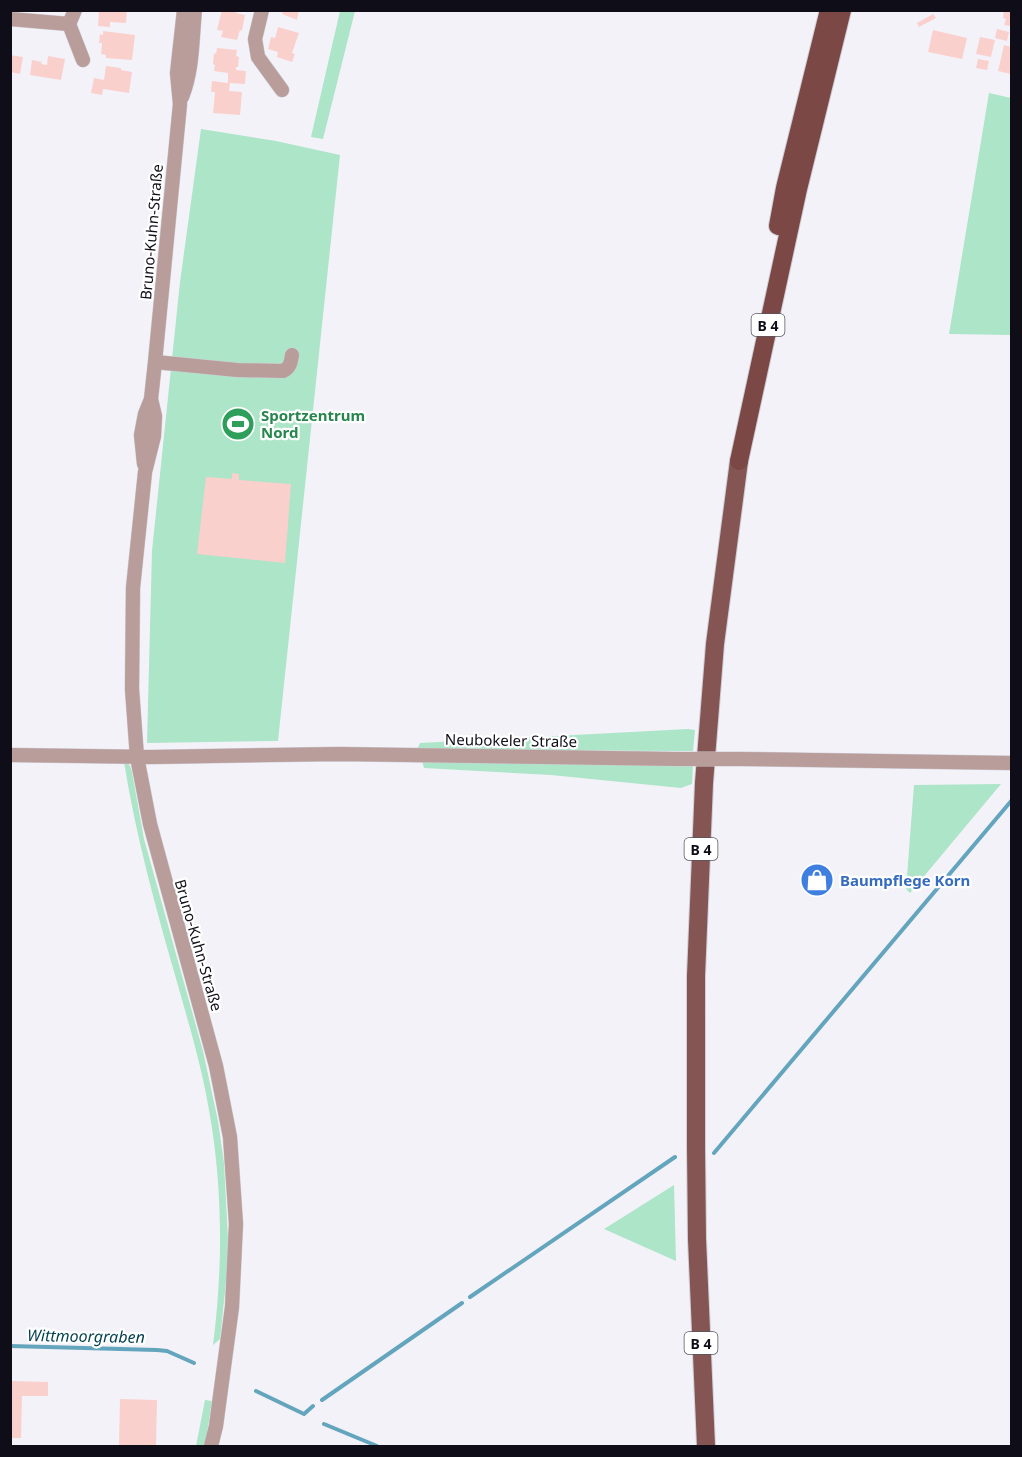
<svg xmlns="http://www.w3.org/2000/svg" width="1022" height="1457" font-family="'Noto Sans',sans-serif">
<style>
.green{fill:#ace5c8}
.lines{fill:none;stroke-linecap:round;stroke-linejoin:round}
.stream{stroke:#64a5be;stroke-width:4}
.building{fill:#fad0cd}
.minor-casing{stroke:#cfcdd5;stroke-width:15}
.primary-casing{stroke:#cfcdd5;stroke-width:20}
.trunk-casing{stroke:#cfcdd5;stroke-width:20}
.minor{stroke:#b99d9b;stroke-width:14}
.primary{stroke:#855553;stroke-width:18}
.trunk{stroke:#7b4846;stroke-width:18}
.minor-bridge-casing{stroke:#cfcdd5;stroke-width:15;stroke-linecap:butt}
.minor-bridge{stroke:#b99d9b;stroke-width:14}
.labels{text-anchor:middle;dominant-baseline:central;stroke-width:4.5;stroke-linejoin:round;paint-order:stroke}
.shield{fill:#fff;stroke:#57565d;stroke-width:1.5}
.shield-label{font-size:14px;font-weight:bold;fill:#0f0d18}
.street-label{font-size:15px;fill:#0f0d18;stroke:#fff}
.leisure-label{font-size:15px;font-weight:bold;fill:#27864d;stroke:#fff;text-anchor:start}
.shop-label{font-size:15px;font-weight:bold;fill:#366cbe;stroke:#fff;text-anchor:start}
.water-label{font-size:16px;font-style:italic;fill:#023f51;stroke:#fff}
</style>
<rect width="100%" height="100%" fill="#f4f2f9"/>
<!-- green -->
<path class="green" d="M340,11H355L323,139L311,137Z
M989,93L1011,98V335L949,334Z
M201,129L276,141L340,155L278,741L147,743L152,551L180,282Z
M688,729L695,730L693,751L417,750L420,743Z
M422,761L693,766L692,784L681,788L551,775L424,768Z
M124,762C130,763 131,768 132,772L144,839L203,1051L218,1121L224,1163L228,1239L227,1273L220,1339L213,1345C223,1267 223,1188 209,1110C202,1067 189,1025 177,982C156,909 136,837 124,762Z
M1001,784L910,893L906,889L914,785Z
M674,1185L676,1261L604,1229Z
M205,1400L212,1401L205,1446H196Z"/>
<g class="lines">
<!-- stream -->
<path class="stream" d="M714,1153L1012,800
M470,1297L675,1157
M10,1346L157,1350L167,1351L194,1363
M256,1391L304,1414L313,1406
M322,1400L462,1303
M324,1424L377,1446"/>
</g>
<!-- building -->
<path class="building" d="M99,10H127L126,23L110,22V27L98,26Z
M222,10H237L236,13L245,15L242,31L240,30L237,40L221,37L223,31L217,30Z
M283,10H299L297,20L282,14Z
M1004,10H1011V26L1004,25L1006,19L1003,18Z
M933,14L936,18L919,27L917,23Z
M278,27L299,33L292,53L295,54L292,62L277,57L278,52L268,49L271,37L275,38Z
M997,29L1009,32L1007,41L995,38Z
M933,30L967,38L962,59L928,52Z
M103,31L135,35L132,60L106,58V55L101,54L102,43H99L100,34L103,35Z
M980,37L995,40L991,57L976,54Z
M1004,45L1011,47V74L998,71Z
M217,48L237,50L236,56L239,57L238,67H236V70L246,71L245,84L230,83L229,91L242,92L240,115L213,113L215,92H211L212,81L228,83V73L214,71L215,65L213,64L214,53L216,54Z
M10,55L23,57L20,74L10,72Z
M48,56L65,59L61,80L30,75L32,60L42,62L41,64L47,65Z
M978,59L989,61L987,70L976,68Z
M106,66L121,68V70L132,72L129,93L103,89L102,95L91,93L94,78L104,80Z
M232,473L239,474V480L291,484L285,563L197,554L206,477L232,479Z
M10,1381L48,1382V1396H22L21,1438H10Z
M120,1399L157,1400L156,1446H119Z"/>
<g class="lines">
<!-- minor casing -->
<g class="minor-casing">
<path id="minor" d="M75,10L69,24L83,60
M262,10L255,39L258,57L282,90
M10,19L69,24
M182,97C193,70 192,39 195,10
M155,362L237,370L283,371C290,368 291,362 292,355
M151,399L155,416L154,436L145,472L133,588L132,689L137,757L150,824L216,1066L230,1137L236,1224L232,1307L216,1426L211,1446
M144,464L141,435L145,414L151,399L155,362L180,104L177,73L184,10
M10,755L153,757L339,754L676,759
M740,759L1012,763"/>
</g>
<!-- primary casing -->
<g class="primary-casing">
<path id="primary" d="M706,1446L697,1239L696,1148V976L704,783L715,644L739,461"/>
</g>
<!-- trunk casing -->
<g class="trunk-casing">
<path id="trunk" d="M778,226L785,188L829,10
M739,461L798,189L842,10"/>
</g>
<!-- minor -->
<use href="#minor" class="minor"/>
<!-- primary -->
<use href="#primary" class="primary"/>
<!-- trunk -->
<use href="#trunk" class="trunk"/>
<!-- minor-bridge casing -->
<g class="minor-bridge-casing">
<path id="minor-bridge" d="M676,759H740"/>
</g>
<!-- minor-bridge -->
<use href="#minor-bridge" class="minor-bridge"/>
</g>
<!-- icons -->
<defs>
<g id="stadium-disc" transform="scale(1.725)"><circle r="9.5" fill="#2e9e5b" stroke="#fff"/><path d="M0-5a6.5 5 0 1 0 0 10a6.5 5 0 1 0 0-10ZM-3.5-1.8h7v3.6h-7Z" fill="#fff"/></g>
<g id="shop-disc" transform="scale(1.725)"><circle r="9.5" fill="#3f7fe0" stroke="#fff"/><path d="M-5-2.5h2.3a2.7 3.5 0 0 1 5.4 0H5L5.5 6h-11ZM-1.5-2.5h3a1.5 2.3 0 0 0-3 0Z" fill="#fff"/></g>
</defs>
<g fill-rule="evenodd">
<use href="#stadium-disc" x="238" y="424"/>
<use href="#shop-disc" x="817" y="880"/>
</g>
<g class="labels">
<!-- shield labels -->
<g class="shield">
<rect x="751.5" y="314" width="33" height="22" rx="4.5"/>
<rect x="684.5" y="838" width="33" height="22" rx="4.5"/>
<rect x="684.5" y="1332" width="33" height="22" rx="4.5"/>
</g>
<g class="shield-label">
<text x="768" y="325">B 4</text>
<text x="701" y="849">B 4</text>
<text x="701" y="1343">B 4</text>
</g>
<!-- street labels -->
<g class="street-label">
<text transform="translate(151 232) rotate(-85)">Bruno-Kuhn-Straße</text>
<text transform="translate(511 740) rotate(1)">Neubokeler Straße</text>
<text transform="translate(199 945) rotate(74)">Bruno-Kuhn-Straße</text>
</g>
<!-- leisure labels -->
<g class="leisure-label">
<text x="261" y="415">Sportzentrum<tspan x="261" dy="17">Nord</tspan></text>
</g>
<!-- shop labels -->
<g class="shop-label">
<text x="840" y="880">Baumpflege Korn</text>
</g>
<!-- water labels -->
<g class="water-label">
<text transform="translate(86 1336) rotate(1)">Wittmoorgraben</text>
</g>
</g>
<!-- border -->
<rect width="1022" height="1457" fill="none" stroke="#0f0d18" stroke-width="24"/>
</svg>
